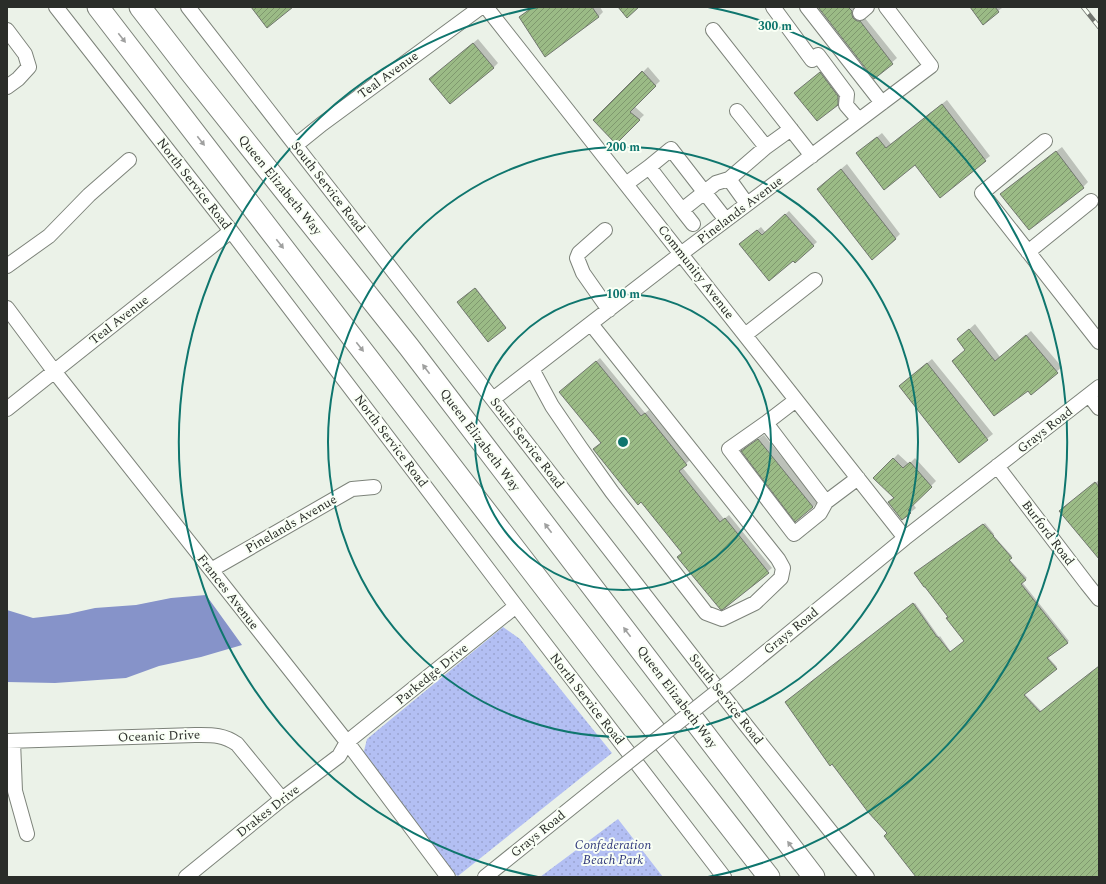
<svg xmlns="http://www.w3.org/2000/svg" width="1106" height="884" font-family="Spectral,serif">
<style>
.park{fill:url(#park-dots)}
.water{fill:#8693c9}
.shadow{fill:#0003}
.building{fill:url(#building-hatch);stroke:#71776e}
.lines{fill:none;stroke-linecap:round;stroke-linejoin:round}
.minor-casing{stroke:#7d837a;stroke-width:16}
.highway-casing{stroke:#7d837a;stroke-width:23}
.minor{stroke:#fff;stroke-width:14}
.highway{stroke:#fff;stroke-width:21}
.rail-casing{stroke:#71756f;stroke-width:4.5}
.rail{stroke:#f9fff5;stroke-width:3;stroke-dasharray:9;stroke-linecap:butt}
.minor-bridge-casing{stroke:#7d837a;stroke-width:16;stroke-linecap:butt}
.minor-bridge{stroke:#fff;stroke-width:14}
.oneway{fill:#9fa09f}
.ring{fill:none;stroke:#0f766e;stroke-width:2}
.labels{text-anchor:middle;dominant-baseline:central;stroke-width:4;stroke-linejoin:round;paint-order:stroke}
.street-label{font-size:13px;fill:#2a2d29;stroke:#f9fff5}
.park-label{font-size:13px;font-style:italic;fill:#30397b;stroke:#f9fff5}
.centre{fill:#0f766e;stroke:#f9fff5;stroke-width:2}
.ring-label{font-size:12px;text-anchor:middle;font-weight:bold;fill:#0f766e;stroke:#f9fff5;stroke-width:4;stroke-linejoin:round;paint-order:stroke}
</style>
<defs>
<pattern id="park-dots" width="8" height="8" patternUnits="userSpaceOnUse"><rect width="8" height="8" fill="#b3bff3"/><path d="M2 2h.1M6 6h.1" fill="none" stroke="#9aa4d0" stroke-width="1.8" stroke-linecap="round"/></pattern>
<pattern id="building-hatch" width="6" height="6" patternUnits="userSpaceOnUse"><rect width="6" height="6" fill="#9bbb86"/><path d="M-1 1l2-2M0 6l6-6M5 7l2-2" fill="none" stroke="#7f986e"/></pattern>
</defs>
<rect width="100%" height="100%" fill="#ebf2e8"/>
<!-- park -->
<path class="park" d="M503,627L520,639L612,753L458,876L448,871L363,755L367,739Z
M618,819L663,877H540Z"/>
<!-- water -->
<path class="water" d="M206,595L242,645L201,657L159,666L126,678L55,683L7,682V610L33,618L68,614L95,608L136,605L171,598Z"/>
<!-- shadow -->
<path class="shadow" d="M532,7H600L603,12L598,17H520Z
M819,7H856L897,58L874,78Z
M971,7H1001L1002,8L998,11Z
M478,39L498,63L493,68L430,79Z
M648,67L660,81L634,106L644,115L616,142L595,120Z
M824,69L841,93V100L837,104L799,90Z
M947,100L990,156L940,196L915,164L862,149L882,133L891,144Z
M1062,147L1088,182L1083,187L1006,189Z
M847,164L900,234L895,239L823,184Z
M789,211L817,242L795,262L744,241L761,227L766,233Z
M476,288L506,327L488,341L458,302Z
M975,324L1000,357L1031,331L1062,367L1031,393L1028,389L966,350L964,334Z
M600,358L645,413L649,410L690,460L682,467L724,519L729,515L772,568L726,607L683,552L602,443L560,392Z
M932,359L993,434L959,461L905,381Z
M764,435L818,502L813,507L742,451L747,446Z
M898,454L909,464L915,458L936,481L913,504L916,508L902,519L889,503L894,497L875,478Z
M1099,480V557L1066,506Z
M985,523L994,534L993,535L1012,556L1009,559L1027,578L1022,582L1069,641L1048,657L1057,667L1024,693L1042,712L1099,667V877H918L888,833L787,702L915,603L939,637L940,636L951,652L965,641L949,617L916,573Z"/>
<!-- building -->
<path class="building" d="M251,7H293L267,28Z
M533,7H592L599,17L545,57L519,17Z
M618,7H639L627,18Z
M818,7H848L852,11V15L853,18L857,21H860L893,64L874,79Z
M970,7H995L999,12L983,25Z
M473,43L494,68L450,104L429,79Z
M642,71L656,86L630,112L640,120L616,144L593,120Z
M820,72L838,96V105L817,121L794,93Z
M942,104L986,161L940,198L915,165L884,190L856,153L877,137L886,148Z
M1056,151L1084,188L1029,230L1000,194Z
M841,169L896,239L872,260L817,189Z
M785,214L814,246L795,263L793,261L769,281L739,244L757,230L762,235Z
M475,288L506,328L488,342L457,302Z
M969,329L995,361L1026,335L1058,373L1031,395L1028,391L994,416L952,361L965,350L957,339Z
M596,361L641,416L645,413L687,465L679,471L720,522L725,518L769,573L726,607L722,610L720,609L677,557L682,553L641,502L638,505L593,449L601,443L559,392Z
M927,363L988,440L959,463L899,386Z
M758,439L813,507L795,522L741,451Z
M893,458L903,468L910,462L932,487L908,510L911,513L902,520L888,502L894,498L873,478Z
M1095,482L1099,487V559L1059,511Z
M983,524L994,536H993L1012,558L1009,560L1026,580L1021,584L1068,643L1047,658L1057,669L1024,695L1040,712L1099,666V877H916L884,836L887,833L868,812L832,764L830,766L785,702L913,603L937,637H938L950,652L964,641L946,618L948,617L925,587H924L914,573Z"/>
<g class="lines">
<!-- minor casing -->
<g class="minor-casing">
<path id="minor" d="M56,7L231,231L516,606L724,877
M188,7L745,724L867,877
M486,7L905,538
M773,7L812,60L818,55L847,94L846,105L859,120
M807,7L882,103
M860,13L867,7
M7,30L25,54L29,67L18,79L7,87
M713,30L812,156
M737,111L766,147L791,129
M1045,141L982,193L1099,342
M296,145L322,124L481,7
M626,184L649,167
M747,204L729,179L766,147
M682,210L693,224
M726,220L671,149L649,167L682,210L716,183L729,179
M605,230L579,253L577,258L583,273L609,310
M1028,252L1091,201
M7,266L49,236L89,195L129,160
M7,308L54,371L347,742L448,877
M745,335L815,280
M532,369L552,406L580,447L612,492L706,613L722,619L755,603L781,578L783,568L778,559L591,324
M1089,395L1099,408
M493,399L682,253L931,66L886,7
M796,400L766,423L826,502L858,478
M7,409L231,231
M766,423L729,449L794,534L820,513L826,502
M997,466L1087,584L1099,599
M211,570L352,489L374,487
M738,675L905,538L1099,387
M7,741L195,735C211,735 223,734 237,744L282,799
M13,741L15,791L27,834
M186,877L282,799L339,756L347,742L516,606
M485,877L613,774"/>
</g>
<!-- highway casing -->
<g class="highway-casing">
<path id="highway" d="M98,7L608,670L769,877
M140,7L191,73L409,347L814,877"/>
</g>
<!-- minor -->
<use href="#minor" class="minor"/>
<!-- highway -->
<use href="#highway" class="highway"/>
<!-- rail casing -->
<g class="rail-casing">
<path id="rail" d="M1083,7L1099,27"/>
</g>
<!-- rail -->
<use href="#rail" class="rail"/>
<!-- minor-bridge casing -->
<g class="minor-bridge-casing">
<path id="minor-bridge" d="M613,774L738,675"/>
</g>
<!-- minor-bridge -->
<use href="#minor-bridge" class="minor-bridge"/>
</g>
<!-- one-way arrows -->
<defs><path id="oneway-solid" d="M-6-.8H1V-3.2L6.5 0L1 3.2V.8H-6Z"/></defs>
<g class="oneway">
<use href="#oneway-solid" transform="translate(122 38) rotate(52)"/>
<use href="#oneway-solid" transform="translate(201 141) rotate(52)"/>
<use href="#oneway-solid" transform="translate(280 244) rotate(52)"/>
<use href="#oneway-solid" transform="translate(360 347) rotate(52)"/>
<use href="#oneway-solid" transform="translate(426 369) rotate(-127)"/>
<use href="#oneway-solid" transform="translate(548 528) rotate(-127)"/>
<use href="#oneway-solid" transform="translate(627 632) rotate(-127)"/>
<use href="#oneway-solid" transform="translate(791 846) rotate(-127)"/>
</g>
<!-- distance rings -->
<g class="ring">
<circle cx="623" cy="442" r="148"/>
<circle cx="623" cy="442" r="295"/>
<path d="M538 877A443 443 0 0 1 538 7M708 7A443 443 0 0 1 708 877"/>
</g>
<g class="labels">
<!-- street labels -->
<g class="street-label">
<text transform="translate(388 75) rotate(-36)">Teal Avenue</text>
<text transform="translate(194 184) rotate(52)">North Service Road</text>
<text transform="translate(280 185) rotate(51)">Queen Elizabeth Way</text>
<text transform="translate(328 187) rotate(52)">South Service Road</text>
<text transform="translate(740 210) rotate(-37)">Pinelands Avenue</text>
<text transform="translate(696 272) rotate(52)">Community Avenue</text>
<text transform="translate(119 320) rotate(-38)">Teal Avenue</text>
<text transform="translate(1045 430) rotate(-38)">Grays Road</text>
<text transform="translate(480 440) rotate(53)">Queen Elizabeth Way</text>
<text transform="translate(391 441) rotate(53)">North Service Road</text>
<text transform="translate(527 443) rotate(52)">South Service Road</text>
<text transform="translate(291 524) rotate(-30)">Pinelands Avenue</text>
<text transform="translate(1048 533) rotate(53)">Burford Road</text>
<text transform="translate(228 592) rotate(52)">Frances Avenue</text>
<text transform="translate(791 631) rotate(-39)">Grays Road</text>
<text transform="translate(432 674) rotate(-39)">Parkedge Drive</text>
<text transform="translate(677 697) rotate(53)">Queen Elizabeth Way</text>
<text transform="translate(587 699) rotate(52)">North Service Road</text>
<text transform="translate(726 699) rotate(52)">South Service Road</text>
<text transform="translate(159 736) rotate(-2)">Oceanic Drive</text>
<text transform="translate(268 811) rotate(-38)">Drakes Drive</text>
<text transform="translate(538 834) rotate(-39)">Grays Road</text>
</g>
<!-- park labels -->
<g class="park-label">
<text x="613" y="845">Confederation<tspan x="613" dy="15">Beach Park</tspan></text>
</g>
</g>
<circle cx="623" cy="442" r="6" class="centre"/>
<g class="ring-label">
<text x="775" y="30">300 m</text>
<text x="623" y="151">200 m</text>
<text x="623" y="298">100 m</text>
</g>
<!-- border -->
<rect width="1106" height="884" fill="none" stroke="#2a2d29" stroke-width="16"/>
</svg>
